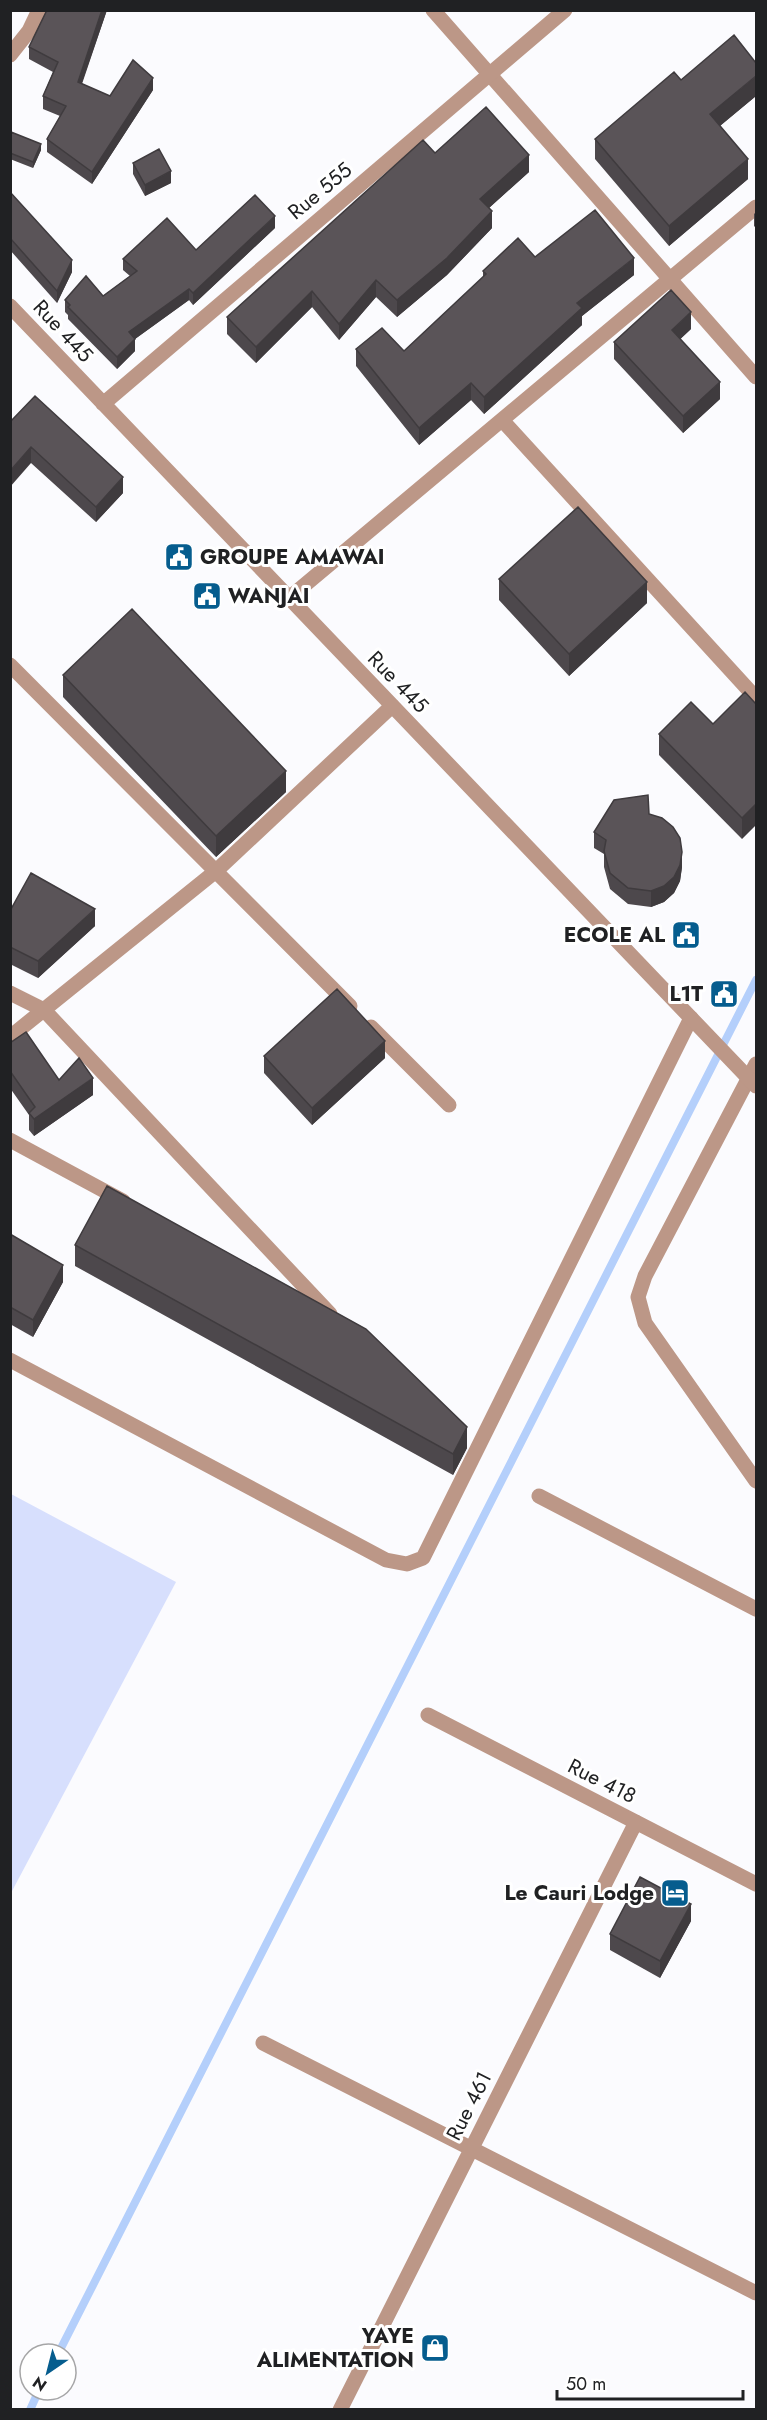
<svg xmlns="http://www.w3.org/2000/svg" width="767" height="2420" font-family="Jost,sans-serif">
<style>
.green{fill:#d7dffd}
.lines{fill:none;stroke-linecap:round;stroke-linejoin:round}
.stream{stroke:#b4cffb;stroke-width:8}
.minor{stroke:#bc9787;stroke-width:15}
.tertiary{stroke:#bc9787;stroke-width:15}
.wall{fill:#4d484c}
.shaded-wall{fill:#3f3b3e}
.building{fill:#5a5458;stroke:#3f3b3e;stroke-width:1.5}
.labels{text-anchor:middle;dominant-baseline:central;stroke-width:6;stroke-linejoin:round;paint-order:stroke}
.street-label{font-size:21px;fill:#202123;stroke:#fff}
.poi-label{font-size:21px;font-weight:bold;fill:#202123;stroke:#fff;text-anchor:end}
</style>
<rect width="100%" height="100%" fill="#fbfbfe"/>
<!-- green -->
<path class="green" d="M11,1494L176,1582L11,1893Z"/>
<g class="lines">
<!-- stream -->
<path class="stream" d="M58,2354L756,980
M30,2410L39,2390"/>
<!-- minor -->
<path class="minor" d="M433,10L756,377
M10,55L29,31L39,10
M502,420L756,698
M288,599L756,207
M10,665L350,1006
M10,993L44,1010L330,1314
M371,1027L449,1105
M10,1037L216,871L392,706
M756,1064L645,1276L638,1297L645,1323L756,1481
M10,1140L123,1201
M10,1360L386,1560L407,1564L423,1558L691,1018
M539,1496L756,1609
M428,1715L756,1884
M263,2043L756,2293
M340,2410L636,1822"/>
<!-- tertiary -->
<path class="tertiary" d="M10,306L756,1086
M103,404L565,10"/>
</g>
<!-- wall -->
<path class="wall" d="M47,10H107L82,84L110,96L153,90L92,184L47,152V139L60,116L43,109V96L53,72L29,59V47Z
M681,80L756,96L720,126L748,179L669,246L595,159V139Z
M10,133L41,150L33,168L10,159Z
M435,153L529,172L489,208L492,228L447,275L397,317L376,297L339,340L312,307L256,363L227,334V317Z
M133,163L171,183L145,196L133,174Z
M10,192L72,272L57,303L10,250Z
M756,212V228L754,226V214Z
M275,228L193,305L189,300L135,339V351L117,369L68,319V315L65,312V300L103,296L130,276L123,270V259L196,250Z
M535,257L634,275L582,316V325L484,414L471,400L419,445L356,366V349L404,351L483,277V271Z
M691,329L680,339L720,399L683,433L614,359V342Z
M10,422L123,493L96,522L31,463Z
M499,579L647,603L569,676L499,600Z
M63,675L286,792L216,857L63,697Z
M745,692L742,839L659,755V734L713,724Z
M649,814L682,867L680,881L674,893L664,902L651,907L628,904L610,889L604,867V854L594,848V832Z
M10,911L95,926L38,978L10,964Z
M10,1043L59,1080L93,1095L34,1136L29,1130V1115L10,1088Z
M264,1056L385,1058L312,1125L264,1073Z
M10,1234L63,1282L33,1337L10,1324Z
M75,1245L467,1448L453,1475L75,1266Z
M691,1921L660,1978L610,1950V1934Z"/>
<!-- shaded-wall -->
<path class="shaded-wall" d="M102,10H107L78,94V82Z
M756,76V96L710,134V114Z
M153,78V90L92,184V172Z
M41,144V150L33,168V162Z
M529,155V172L480,216V199Z
M748,159V179L669,246V226Z
M171,171V183L145,196V185Z
M492,211V228L447,275L397,317V300Z
M275,216V228L193,305V293Z
M634,258V275L582,316V325L484,414V397L577,303Z
M72,260V272L57,303V291Z
M376,280V297L339,340V324Z
M189,289V300L135,339V351L117,369V357L129,332Z
M312,291V307L256,363V347Z
M691,312V329L672,347V330Z
M720,382V399L683,433V416Z
M471,383V400L419,445V428Z
M31,447V463L10,487V471Z
M123,477V493L96,522V507Z
M647,582V603L569,676V654Z
M286,771V792L216,857V836Z
M756,804V825L742,839V818Z
M682,852V867L680,881L674,893L664,902L651,907V891Z
M95,909V926L38,978V961Z
M385,1041V1058L312,1125V1108Z
M93,1078V1095L34,1136V1119Z
M63,1265V1282L33,1337V1320Z
M467,1427V1448L453,1475V1454Z
M691,1904V1921L660,1978V1961Z"/>
<!-- building -->
<path class="building" d="M47,10H102L78,82L110,96L133,60L153,78L92,172L47,139L66,106L43,96L58,62L29,47Z
M734,35L756,63V76L710,114L748,159L669,226L595,139L674,72L681,80Z
M486,107L529,155L480,199L492,211L447,258L397,300L376,280L339,324L312,291L256,347L227,317L423,140L435,153Z
M11,132L41,144L33,162L10,153Z
M159,149L171,171L145,185L133,163Z
M10,192L72,260L57,291L10,238Z
M255,195L275,216L193,293L189,289L129,332L135,339L117,357L68,307L70,305L65,300L86,276L103,296L137,271L123,259L167,218L196,250Z
M595,210L634,258L577,303L582,308L484,397L471,383L419,428L356,349L382,328L404,351L486,274L483,271L518,238L535,257Z
M671,290L691,312L672,330L720,382L683,416L614,342Z
M35,396L123,477L96,507L31,447L10,471V422Z
M578,507L647,582L569,654L499,579Z
M132,609L286,771L216,836L63,675Z
M745,692L756,704V804L742,818L659,734L691,702L713,724Z
M648,795L649,814L662,818L673,827L680,838L682,852L680,865L674,877L664,886L651,891L628,888L610,873L604,851L606,840L594,832L614,800Z
M31,873L95,909L38,961L10,947V911Z
M337,989L385,1041L312,1108L264,1056Z
M26,1032L59,1080L79,1058L93,1078L34,1119L29,1113L35,1107L10,1071V1043Z
M107,1186L366,1329L467,1427L453,1454L75,1245Z
M10,1234L63,1265L33,1320L10,1307Z
M640,1877L691,1904L660,1961L610,1934Z"/>
<!-- icons -->
<defs>
<g id="civic-square" transform="scale(1.5)"><rect x="-9" y="-9" width="18" height="18" rx="4" fill="#065d8e" stroke="#fff"/><path d="M-.6-6.5H3V-4.5H.6V-3L4-1V1h2V6H-6V1h2V-1L-.6-3ZM-1.2 2.5V6h2.4V2.5Z" fill="#fff"/></g>
<g id="hotel-square" transform="scale(1.5)"><rect x="-9" y="-9" width="18" height="18" rx="4" fill="#065d8e" stroke="#fff"/><path d="M-6-4.5h1.5V1H6V5H4.5V3h-9V5H-6ZM-4 0a1.8 1.8 0 1 1 3.6 0ZM.5 0V-2.5h3Q6-2.5 6 0Z" fill="#fff"/></g>
<g id="shop-square" transform="scale(1.5)"><rect x="-9" y="-9" width="18" height="18" rx="4" fill="#065d8e" stroke="#fff"/><path d="M-5-2.5h2.3a2.7 3.5 0 0 1 5.4 0H5L5.5 6h-11ZM-1.5-2.5h3a1.5 2.3 0 0 0-3 0Z" fill="#fff"/></g>
</defs>
<g fill-rule="evenodd">
<use href="#civic-square" x="179" y="557"/>
<use href="#civic-square" x="207" y="596"/>
<use href="#civic-square" x="686" y="935"/>
<use href="#civic-square" x="724" y="994"/>
<use href="#hotel-square" x="675" y="1893"/>
<use href="#shop-square" x="435" y="2348"/>
</g>
<g class="labels">
<!-- street labels -->
<g class="street-label">
<text transform="translate(320 191) rotate(-40)">Rue 555</text>
<text transform="translate(63 331) rotate(47)">Rue 445</text>
<text transform="translate(398 682) rotate(46)">Rue 445</text>
<text transform="translate(602 1781) rotate(27)">Rue 418</text>
<text transform="translate(469 2106) rotate(-63)">Rue 461</text>
</g>
<!-- poi labels -->
<g class="poi-label">
<text x="200" y="557" text-anchor="start">GROUPE AMAWAI</text>
<text x="228" y="596" text-anchor="start">WANJAI</text>
<text x="665" y="935">ECOLE AL</text>
<text x="703" y="994">L1T</text>
<text x="654" y="1893">Le Cauri Lodge</text>
<text x="414" y="2336">YAYE<tspan x="414" dy="24">ALIMENTATION</tspan></text>
</g>
</g>
<!-- border -->
<rect width="767" height="2420" fill="none" stroke="#202123" stroke-width="24"/>
<!-- north arrow -->
<g transform="translate(48 2372) rotate(215)"><circle r="28" fill="#ffffff" stroke="#a6a6a7" stroke-width="1.5"/>
<path d="M0-4.5L10 22L0 15L-10 22Z" fill="#065d8e"/>
<text y="-9" font-size="16" font-weight="bold" text-anchor="middle" fill="#202123">N</text>
</g>
<!-- scale -->
<path d="M557 2390v9h186v-9" fill="none" stroke="#202123" stroke-width="3"/>
<text x="566" y="2390" font-size="18" fill="#202123" stroke="#ffffff" stroke-width="4.5" paint-order="stroke">50 m</text>
</svg>
